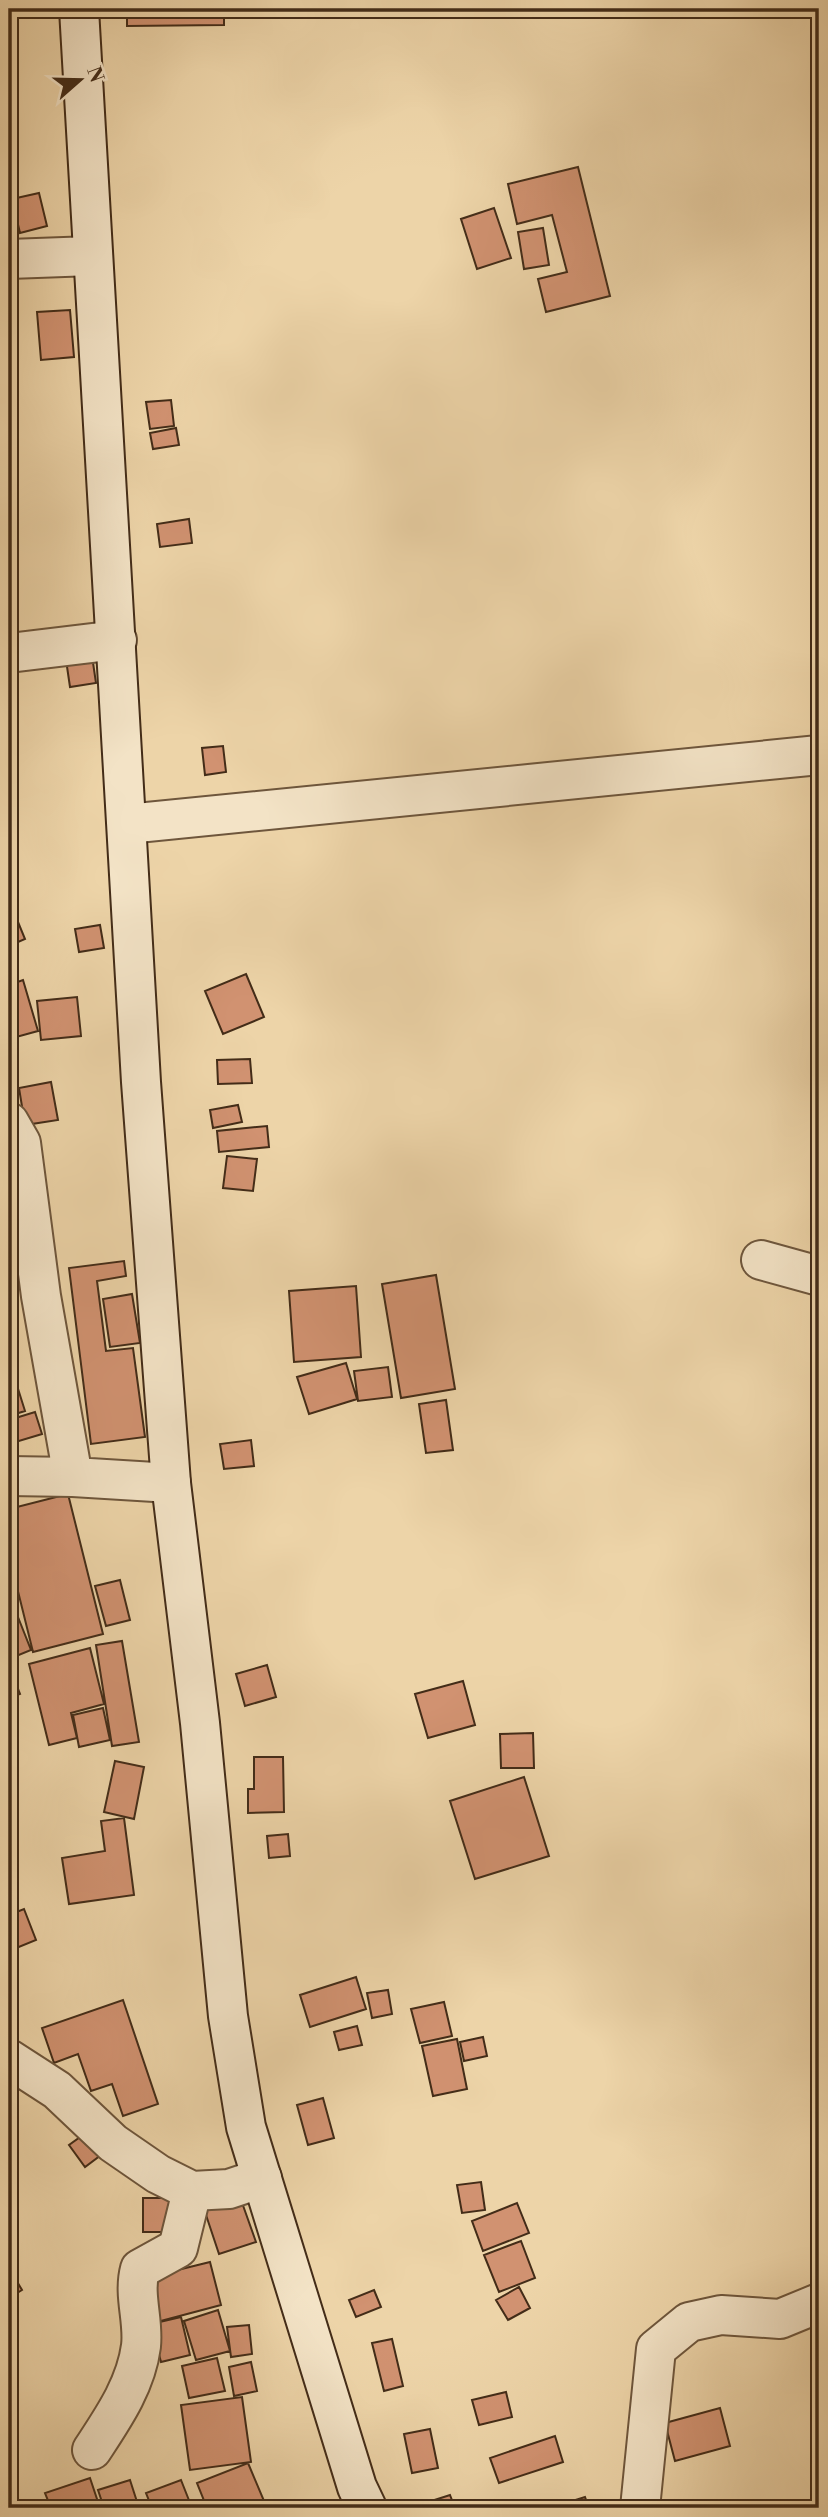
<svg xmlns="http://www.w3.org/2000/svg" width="828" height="2517" font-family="'Libre Bodoni',serif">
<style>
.building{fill:#d19271;stroke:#432c18;stroke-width:2}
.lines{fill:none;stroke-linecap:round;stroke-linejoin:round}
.street-casing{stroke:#6e563c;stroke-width:42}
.secondary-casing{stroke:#432c18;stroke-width:42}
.street{stroke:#f3e3c6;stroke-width:38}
.secondary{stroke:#f3e3c6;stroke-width:38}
</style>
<rect width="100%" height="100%" fill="#edd4a8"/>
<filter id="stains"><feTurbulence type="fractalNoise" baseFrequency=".00286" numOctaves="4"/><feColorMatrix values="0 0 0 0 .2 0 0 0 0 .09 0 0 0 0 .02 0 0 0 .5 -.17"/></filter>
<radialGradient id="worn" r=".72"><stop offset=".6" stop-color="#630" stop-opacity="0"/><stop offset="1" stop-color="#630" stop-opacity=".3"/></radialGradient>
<!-- building -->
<path class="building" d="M127,9H224V25L127,26Z
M578,167L610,296L546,312L538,279L567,272L552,215L517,224L508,184Z
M39,193L47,226L20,233L12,199Z
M494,208L511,258L477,269L461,219Z
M543,228L549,265L524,269L518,232Z
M70,310L74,357L41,360L37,312Z
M171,400L174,426L150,429L146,402Z
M176,428L179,445L153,449L150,433Z
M189,519L192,543L160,547L157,524Z
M91,649L96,683L70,687L65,653Z
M223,746L226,772L205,775L202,748Z
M9,900L25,939L9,946Z
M100,925L104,948L79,952L75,929Z
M246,974L264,1017L223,1034L205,991Z
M23,980L38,1031L9,1039V985Z
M77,997L81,1036L41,1040L37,1001Z
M9,1048H12L13,1074H9Z
M250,1059L252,1083L218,1084L217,1060Z
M51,1082L58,1120L25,1125L19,1088Z
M238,1105L242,1122L213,1128L210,1110Z
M267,1126L269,1147L219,1152L217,1131Z
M227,1156L257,1159L253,1191L223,1188Z
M124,1261L126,1276L97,1281L106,1351L133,1348L145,1437L91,1444L69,1268Z
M436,1275L455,1389L401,1398L382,1284Z
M356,1286L361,1357L294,1362L289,1291Z
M132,1294L140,1343L110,1347L103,1299Z
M9,1360L25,1411L9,1416Z
M346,1363L357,1399L309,1414L297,1377Z
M388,1367L392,1397L358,1401L354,1371Z
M446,1400L453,1450L426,1453L419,1404Z
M35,1412L42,1434L9,1444V1420Z
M251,1440L254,1466L224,1469L220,1444Z
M68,1494L103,1634L33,1652L9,1555V1509Z
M120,1580L130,1620L106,1626L95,1586Z
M12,1602L31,1650L9,1659V1604Z
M122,1641L139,1742L112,1746L96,1645Z
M90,1648L104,1704L71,1713L77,1738L49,1745L29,1664Z
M267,1665L276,1697L245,1706L236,1674Z
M9,1666L20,1694L9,1698Z
M463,1681L475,1725L428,1738L415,1694Z
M103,1708L110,1740L79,1747L73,1715Z
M533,1733L534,1768H501L500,1734Z
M254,1757H283L284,1812L248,1813V1789H254Z
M115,1761L144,1767L134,1819L104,1812Z
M524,1777L549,1856L475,1879L450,1801Z
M124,1818L134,1895L69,1904L62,1858L105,1851L101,1821Z
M288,1834L290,1856L269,1858L267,1836Z
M24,1909L36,1940L9,1951V1915Z
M356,1977L366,2009L310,2027L300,1995Z
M388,1990L392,2014L372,2018L367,1993Z
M123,2000L158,2104L123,2116L112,2084L91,2091L78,2054L54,2063L42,2028Z
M444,2002L452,2036L420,2043L411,2009Z
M357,2026L362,2045L339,2050L334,2032Z
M483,2037L487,2056L464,2061L460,2042Z
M457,2039L467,2089L433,2096L422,2046Z
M323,2098L334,2138L308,2145L297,2105Z
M90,2130L105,2152L85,2167L69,2145Z
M481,2182L485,2210L462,2213L457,2185Z
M240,2197L256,2242L219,2254L204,2209Z
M143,2198H177L176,2232H143Z
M517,2203L529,2233L483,2251L472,2221Z
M521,2241L535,2278L499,2292L484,2255Z
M210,2262L221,2305L157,2322L145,2278Z
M9,2268L22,2290L9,2298Z
M519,2287L530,2308L508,2320L496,2300Z
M374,2290L381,2307L356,2317L349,2300Z
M218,2310L230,2351L196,2360L184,2321Z
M181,2317L190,2355L161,2362L151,2324Z
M249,2325L252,2354L231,2357L227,2327Z
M392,2339L403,2386L384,2391L372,2343Z
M217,2358L225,2391L189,2398L182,2366Z
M251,2362L257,2391L234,2396L229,2367Z
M506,2392L512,2417L479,2425L472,2400Z
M242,2397L251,2462L190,2470L181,2405Z
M720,2408L730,2446L675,2461L665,2423Z
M430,2429L438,2468L412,2473L404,2434Z
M555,2436L563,2462L499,2483L490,2458Z
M248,2463L267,2508H207L197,2483Z
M90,2478L100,2508H51L45,2493Z
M130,2480L139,2508H104L98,2490Z
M181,2480L192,2508H152L146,2493Z
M450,2495L455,2508H423L422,2504Z
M585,2497L589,2508H550Z"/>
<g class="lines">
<!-- street casing -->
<g class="street-casing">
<path id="street" d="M9,259L92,256
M9,653L117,640
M127,824L819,755
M9,1122L21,1143L41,1296L73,1477
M761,1260L819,1276
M9,1476L73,1477L171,1483
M9,2059L57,2090L113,2143L158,2174L192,2191L229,2189L262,2178
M92,2450C113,2418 136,2385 141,2346C144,2320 133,2295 140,2269L178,2248L192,2191
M640,2508L656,2349L689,2322L721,2315L780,2319L819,2303"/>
</g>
<!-- secondary casing -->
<g class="secondary-casing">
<path id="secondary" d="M79,9L141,1082L171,1483L200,1723L228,2016L246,2127L357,2487L367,2508"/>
</g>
<!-- street -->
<use href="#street" class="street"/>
<!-- secondary -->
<use href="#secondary" class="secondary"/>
</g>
<!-- margin -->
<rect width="828" height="2517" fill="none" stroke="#edd4a8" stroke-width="35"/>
<rect x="10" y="10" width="807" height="2496" fill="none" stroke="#432c18" stroke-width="3.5"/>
<rect x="18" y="18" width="793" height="2482" fill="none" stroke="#432c18" stroke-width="2"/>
<!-- north arrow -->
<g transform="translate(80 80) rotate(70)" stroke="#f3e3c6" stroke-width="5" paint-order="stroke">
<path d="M0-5L12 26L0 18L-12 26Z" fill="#432c18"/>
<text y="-10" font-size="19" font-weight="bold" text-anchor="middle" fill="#432c18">N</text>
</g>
<rect width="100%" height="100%" filter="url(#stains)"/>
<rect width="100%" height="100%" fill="url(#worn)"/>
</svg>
